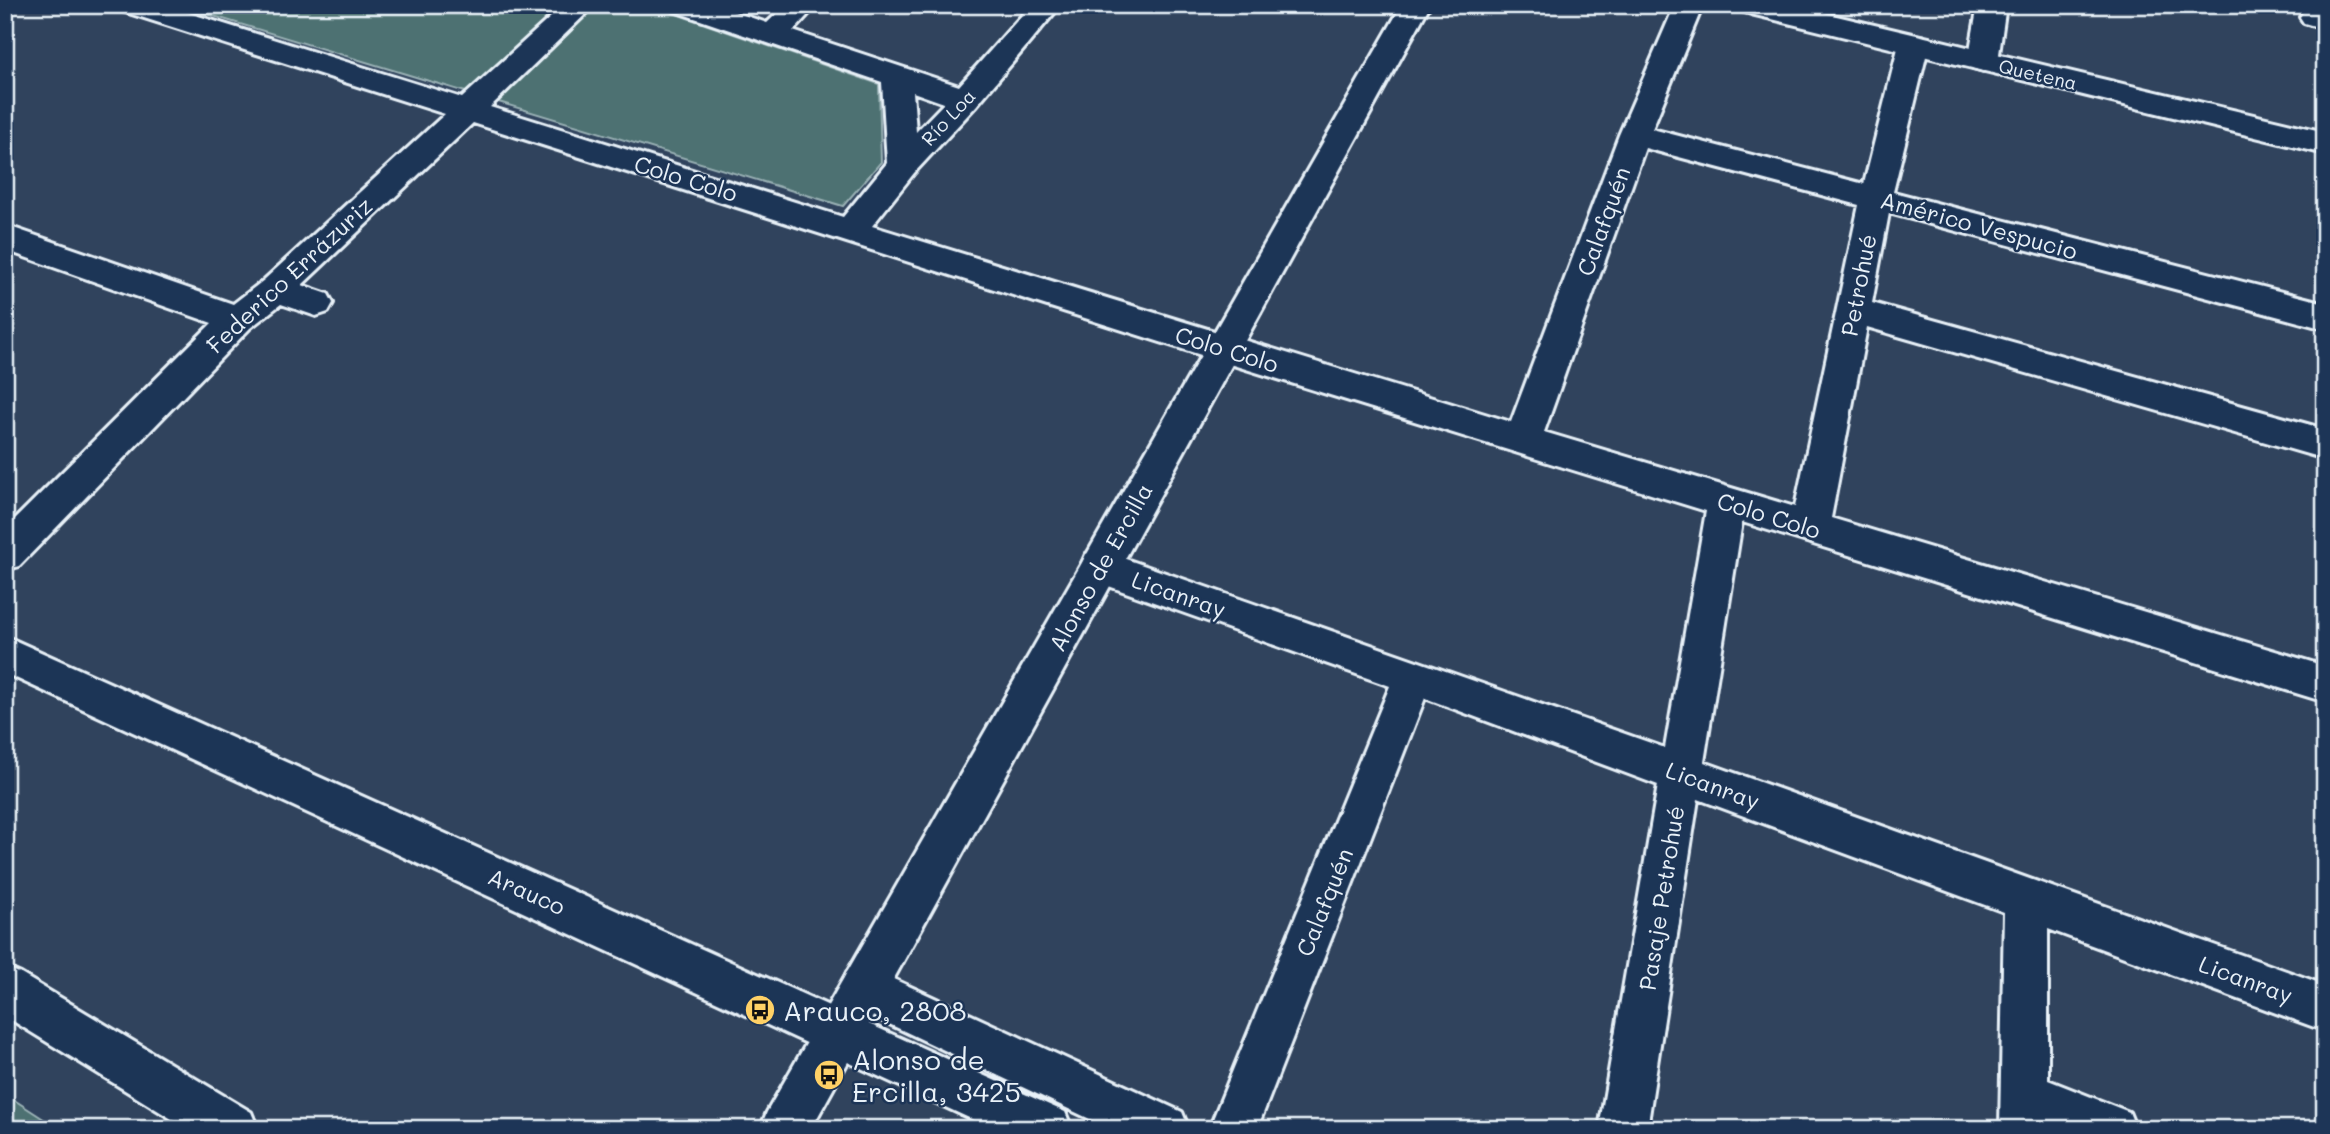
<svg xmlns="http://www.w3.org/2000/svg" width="2330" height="1134" font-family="Mali,sans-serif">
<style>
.green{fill:#4d7172;stroke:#9ab1b5;stroke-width:2}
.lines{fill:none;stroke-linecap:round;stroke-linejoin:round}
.minor-casing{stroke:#e8f1f8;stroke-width:6}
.tertiary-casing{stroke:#e8f1f8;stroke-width:6}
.minor{fill:#1d3557;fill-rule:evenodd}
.tertiary{fill:#1d3557;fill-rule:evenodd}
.labels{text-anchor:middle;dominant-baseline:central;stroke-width:5;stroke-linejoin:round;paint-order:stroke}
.far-street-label{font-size:19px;fill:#e8f1f8;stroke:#1d3557}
.street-label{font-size:23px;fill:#e8f1f8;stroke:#1d3557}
.near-poi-label{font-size:28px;fill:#e8f1f8;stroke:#1d3557;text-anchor:start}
</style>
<rect width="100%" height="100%" fill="#30435d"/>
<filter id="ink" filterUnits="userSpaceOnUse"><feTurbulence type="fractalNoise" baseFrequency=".0143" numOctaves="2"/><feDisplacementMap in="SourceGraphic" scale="14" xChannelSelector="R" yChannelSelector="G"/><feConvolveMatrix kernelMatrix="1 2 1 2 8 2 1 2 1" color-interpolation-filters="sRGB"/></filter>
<g filter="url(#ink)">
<!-- green -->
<path class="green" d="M177,5H650L879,84L881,162L843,206Z
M5,1094L59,1129H5Z"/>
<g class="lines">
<!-- minor casing -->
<g class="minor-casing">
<path id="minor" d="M118,5H163L462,98L564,5H595L490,107L843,217L887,163L882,82L674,11L670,5H714L767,23L786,5H817L793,31L959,86L1031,5H1061L976,106L914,173L872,226L1511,422L1619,135L1675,5H1703L1652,129L1864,184L1899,44L1904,37L1914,35L1924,37L1929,44L1893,192L2325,303V329L1889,213L1872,303L2325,429V459L1867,327L1831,518L2325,666V702L1742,522L1704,762L2325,985V1031L2048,929V1080L2129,1112L2136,1129H2000L2004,912L1698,799L1647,1129H1599L1658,785L1425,698L1257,1129H1209L1390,686L1086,578L1081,566L1086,554L1100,550L1665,748L1706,511L1223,362L473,123L302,285L328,294L333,303L328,312L316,316L281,304L250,328L19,566L5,570V529L212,323L5,250V225L233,304L264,280L445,114L122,11ZM913,92L944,103L916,132ZM1645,148L1859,205L1795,507L1544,432Z
M1978,5H2006L1998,61L1993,68L1983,71L1973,68L1968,61Z
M2314,8L2325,11V29L2304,23L2300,17L2304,11Z
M5,636L1065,1112L1072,1129H993L5,673Z
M863,965L1182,1112L1189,1129H1111L847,1004L840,988L847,972Z
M5,967L21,974L251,1112L258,1129H188L5,1016Z"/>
</g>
<!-- tertiary casing -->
<g class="tertiary-casing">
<path id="tertiary" d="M1402,5H1430L811,1129H760L767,1112Z
M1737,5H1790L2325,132V154L1751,14L1741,11Z"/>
</g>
<!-- minor -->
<use href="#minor" class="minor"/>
<!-- tertiary -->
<use href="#tertiary" class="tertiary"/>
</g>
</g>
<!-- icons -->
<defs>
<g id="bus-disc" transform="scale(1.575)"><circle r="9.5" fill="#ffd166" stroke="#1d3557"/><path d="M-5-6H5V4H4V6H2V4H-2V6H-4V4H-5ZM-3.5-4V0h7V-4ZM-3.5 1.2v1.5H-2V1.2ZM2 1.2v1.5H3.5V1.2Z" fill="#111"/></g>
</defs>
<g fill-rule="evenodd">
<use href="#bus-disc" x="760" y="1010"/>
<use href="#bus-disc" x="829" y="1075"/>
</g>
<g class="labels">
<!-- far-street labels -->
<g class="far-street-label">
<text transform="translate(2038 74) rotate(13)">Quetena</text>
<text transform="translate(948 117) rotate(-47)">Río Loa</text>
</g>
<!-- street labels -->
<g class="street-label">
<text transform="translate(686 178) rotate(17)">Colo Colo</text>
<text transform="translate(1603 221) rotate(-70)">Calafquén</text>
<text transform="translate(1979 225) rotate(15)">Américo Vespucio</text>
<text transform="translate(289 275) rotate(-43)">Federico Errázuriz</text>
<text transform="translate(1858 285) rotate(-79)">Petrohué</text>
<text transform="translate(1227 349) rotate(17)">Colo Colo</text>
<text transform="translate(1769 515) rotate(17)">Colo Colo</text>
<text transform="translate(1100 567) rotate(-61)">Alonso de Ercilla</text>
<text transform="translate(1179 594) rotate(19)">Licanray</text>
<text transform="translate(1713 785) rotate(20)">Licanray</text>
<text transform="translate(527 891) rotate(24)">Arauco</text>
<text transform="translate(1661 898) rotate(-81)">Pasaje Petrohué</text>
<text transform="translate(1324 902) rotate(-68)">Calafquén</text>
<text transform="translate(2246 979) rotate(20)">Licanray</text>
</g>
<!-- near-poi labels -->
<g class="near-poi-label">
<text x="783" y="1010">Arauco, 2808</text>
<text x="852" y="1059">Alonso de<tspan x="852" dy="32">Ercilla, 3425</tspan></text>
</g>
</g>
<!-- margin -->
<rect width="2330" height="1134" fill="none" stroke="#1d3557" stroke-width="28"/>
<rect x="14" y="14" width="2302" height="1106" fill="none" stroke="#e8f1f8" stroke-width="2.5" filter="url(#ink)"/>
</svg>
